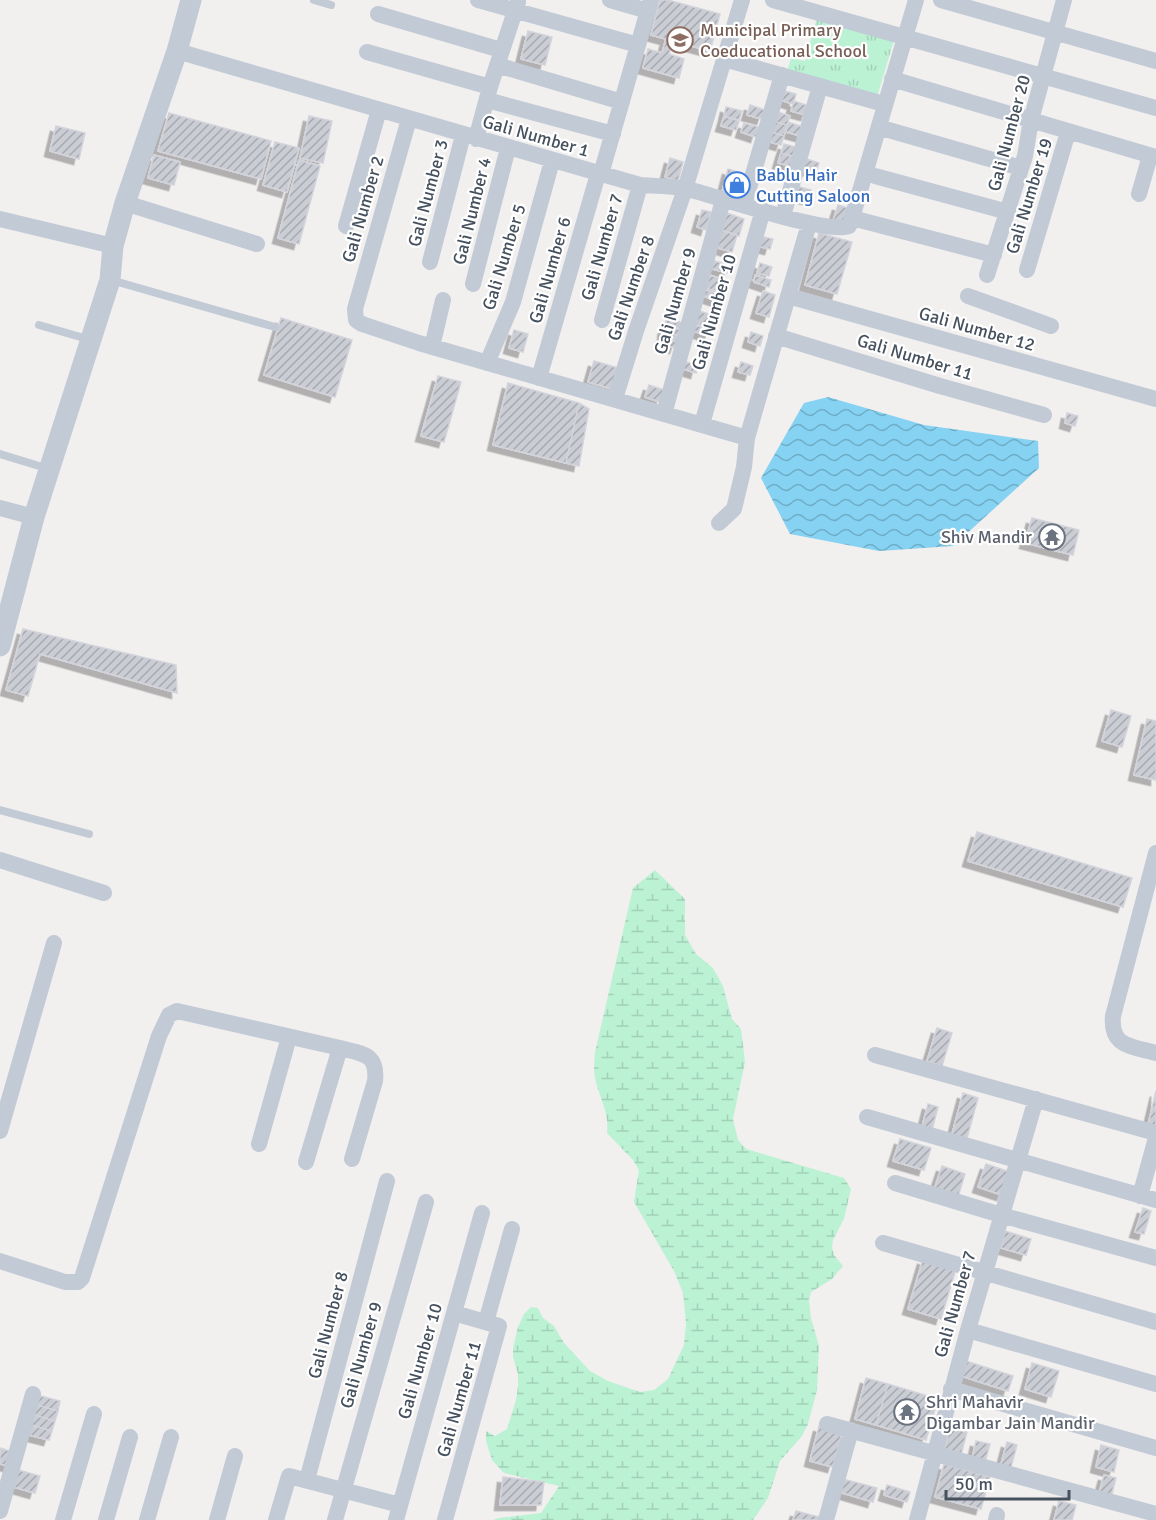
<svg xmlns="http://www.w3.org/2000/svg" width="1156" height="1520" font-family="Signika,sans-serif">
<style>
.wetland{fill:url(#wetland-marsh)}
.park{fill:url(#park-tufts)}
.water{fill:url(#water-waves)}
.building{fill:url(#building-hatch);stroke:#d3d4db;stroke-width:1.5;filter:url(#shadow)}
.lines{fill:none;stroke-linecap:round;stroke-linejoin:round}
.service{stroke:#c2cad5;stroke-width:8}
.minor{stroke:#c2cad5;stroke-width:16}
.tertiary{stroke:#c2cad5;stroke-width:21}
.labels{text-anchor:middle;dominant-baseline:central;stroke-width:4.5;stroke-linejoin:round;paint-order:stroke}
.education-label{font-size:18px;fill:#785e54;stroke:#fff;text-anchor:start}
.street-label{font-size:18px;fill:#46515e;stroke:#fff}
.shop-label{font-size:18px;fill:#366cbe;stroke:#fff;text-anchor:start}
.worship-label{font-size:18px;fill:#5b616d;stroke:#fff;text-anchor:end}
</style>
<defs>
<pattern id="wetland-marsh" width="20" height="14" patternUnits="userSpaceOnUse" patternTransform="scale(1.5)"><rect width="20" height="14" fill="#bbf2d4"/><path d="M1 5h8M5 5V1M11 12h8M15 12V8" fill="none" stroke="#a2d1b8"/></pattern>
<pattern id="park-tufts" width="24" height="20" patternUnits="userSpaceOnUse" patternTransform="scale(1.5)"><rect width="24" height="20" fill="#bbf2d4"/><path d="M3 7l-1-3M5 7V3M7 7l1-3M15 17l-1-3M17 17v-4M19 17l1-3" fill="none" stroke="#a2d1b8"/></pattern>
<pattern id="water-waves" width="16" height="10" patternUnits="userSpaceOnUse" patternTransform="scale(1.5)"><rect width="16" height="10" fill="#85d2f2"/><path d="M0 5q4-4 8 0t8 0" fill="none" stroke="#6fadc7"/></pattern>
<pattern id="building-hatch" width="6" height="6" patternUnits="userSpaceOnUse" patternTransform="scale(1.5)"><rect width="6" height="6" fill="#cbcdd5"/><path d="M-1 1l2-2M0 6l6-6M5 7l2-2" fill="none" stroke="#a7a9b0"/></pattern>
<filter id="shadow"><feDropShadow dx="-5.5" dy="5.5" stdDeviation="0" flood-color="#0004"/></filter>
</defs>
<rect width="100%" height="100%" fill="#f2efef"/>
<!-- wetland -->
<path class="wetland" d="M655,870L685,899V935L696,954L713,968L723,986L732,1019L741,1029L745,1062L733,1119L738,1140L746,1149L844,1178L851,1189L844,1219L833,1240L832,1247L834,1255L843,1266L832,1279L811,1292L809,1301L811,1318L819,1346L817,1390L808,1424L802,1436L780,1461L768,1498L753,1520H493L499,1518L541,1513L559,1486L504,1473L492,1460L486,1441V1431L495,1436L507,1429L516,1400L518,1387V1374L513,1357V1348L518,1327L524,1314L531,1307L538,1308L543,1318L554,1326L564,1343L590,1371L608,1381L640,1392L654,1390L668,1379L684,1345L686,1323L683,1293L674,1271L634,1202L639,1170L633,1160L607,1133C609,1114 602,1103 597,1086C593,1074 594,1064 595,1052L633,888Z"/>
<!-- park -->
<path class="park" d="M817,18L894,40L877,97L787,71L791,58L805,61Z"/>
<!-- water -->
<path class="water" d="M828,397L924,425L1038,441L1039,468L953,546L879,551L790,534L761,478L804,403Z"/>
<!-- building -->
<path class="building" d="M660,0H668L720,14L710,51L673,41L669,54L684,59L679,78L643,68L648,49L662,53L666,39L651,35Z
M528,31L552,37L545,65L521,59Z
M781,90L796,94L793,104L778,99Z
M794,101L809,106L806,115L791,111Z
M750,105L765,110L762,119L747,115Z
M726,107L742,111L739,120L724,116Z
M775,111L790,116L787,125L772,121Z
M169,113L271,141L261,179L158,151Z
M309,116L332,121L323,163L300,158Z
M724,116L739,121L736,130L721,126Z
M772,121L787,125L784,136L768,131Z
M788,122L803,127L801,136L786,132Z
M744,123L759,127L756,137L741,132Z
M56,126L85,133L79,159L50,151Z
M769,131L784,136L781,145L766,141Z
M275,142L299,148L287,192L263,185Z
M784,144L799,148L796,157L781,153Z
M781,153L796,158L794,167L778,163Z
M154,155L180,162L174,185L148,178Z
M670,158L683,162L678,181L665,177Z
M804,158L819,163L816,172L801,168Z
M299,160L320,166L299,244L278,238Z
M728,169L744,174L739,196L722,192Z
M796,186L811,190L808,199L793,195Z
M838,205L848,208L843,224L833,221Z
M702,210L711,212L706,230L697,227Z
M727,213L744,219L739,236L722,230Z
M720,230L737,235L732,252L715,247Z
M819,233L852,242L837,294L805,285Z
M760,236L773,239L770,249L757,246Z
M714,261L730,265L728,273L712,269Z
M760,263L772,267L769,276L757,273Z
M710,275L727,281L724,294L706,288Z
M755,275L771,280L769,287L754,282Z
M705,290L720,294L718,301L703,296Z
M763,291L775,295L769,317L756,313Z
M699,311L716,316L712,329L695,324Z
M281,318L352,340L335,397L264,375Z
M667,318L683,323L681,329L665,324Z
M665,325L681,330L679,336L663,331Z
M695,325L711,330L709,336L693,331Z
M514,330L528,334L523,352L509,348Z
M664,331L679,336L677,342L662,337Z
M751,332L763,336L760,346L748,342Z
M661,337L677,342L675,348L660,343Z
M594,361L622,369L615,390L588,382Z
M682,361L698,365L696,373L680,368Z
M741,362L753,366L750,375L738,372Z
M438,376L461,382L444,442L421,436Z
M508,383L579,403L566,463L493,445Z
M649,385L664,390L660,402L645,397Z
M579,403L589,409L579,466L566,463Z
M1067,413L1078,416L1075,426L1065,423Z
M1032,518L1079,530L1073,555L1025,543Z
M23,629L176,665L177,693L40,654L28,696L6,690Z
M1111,710L1131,716L1122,747L1102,741Z
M1147,719L1156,721V780L1134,775Z
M977,832L1132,878L1123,907L968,861Z
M937,1028L952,1033L942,1066L927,1061Z
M1156,1091V1127L1148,1125Z
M963,1093L978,1098L966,1142L951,1138Z
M928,1104L938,1107L932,1130L922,1127Z
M900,1139L931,1148L924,1170L893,1161Z
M986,1164L1010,1172L1002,1195L978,1187Z
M942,1166L965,1174L958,1197L934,1190Z
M1143,1208L1151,1211L1144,1234L1135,1232Z
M1005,1231L1031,1239L1026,1255L1001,1248Z
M923,1259L956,1269L941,1319L908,1309Z
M966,1361L1013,1376L1008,1391L961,1376Z
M1032,1363L1059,1371L1051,1397L1025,1389Z
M866,1378L888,1384L876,1425L855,1419Z
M888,1384L938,1399L926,1440L876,1425Z
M37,1395L60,1401L58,1411L34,1404Z
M34,1404L58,1411L55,1421L31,1414Z
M31,1414L55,1421L52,1431L28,1424Z
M28,1424L52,1431L49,1440L25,1434Z
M819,1426L842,1432L833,1467L810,1461Z
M950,1428L967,1432L961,1455L944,1451Z
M976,1441L990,1444L985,1462L972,1459Z
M1007,1442L1017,1445L1010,1471L1000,1468Z
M1101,1445L1119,1450L1114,1472L1096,1467Z
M0,1448L13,1452L9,1466L0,1464Z
M944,1464L990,1477L981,1509L935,1497Z
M15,1469L40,1476L35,1493L10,1486Z
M1104,1475L1116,1478L1110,1501L1098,1497Z
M503,1477L544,1482L541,1505H500Z
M843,1479L877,1488L873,1502L839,1492Z
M887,1485L910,1492L907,1502L884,1495Z
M1059,1501L1076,1505L1072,1520H1054Z
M796,1511L823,1518V1520H793Z"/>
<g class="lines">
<!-- service -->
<path class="service" d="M314,0L331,5
M111,280L275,327
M39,325L91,340
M0,454L49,469
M0,810L89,834"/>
<!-- minor -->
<path class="minor" d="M478,0L638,45
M610,0L648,11
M773,0L1156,108
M941,0L1156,61
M378,14L501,50
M177,51L640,185C656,186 672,186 687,189C718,196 826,235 849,226L852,218L916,0
M367,52L490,87
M724,59L884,104
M497,65L622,102
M892,79L1156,157
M487,100L613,134
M409,119L355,309L356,320L362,324L419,343L747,438
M885,129L1021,168
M476,139L490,87L518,2
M601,174L651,0
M875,176L1008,212
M1139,194L1150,156
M125,203L257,244
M744,205L782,75
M783,216L820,86
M852,218L994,255
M0,219L113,246
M346,226L379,110
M430,262L463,135
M1027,270L1068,132
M987,275L1025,156L1031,120L1064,0
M473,284L508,148
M788,296L1156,399
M968,296L1051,326
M602,320L640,185
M776,336L940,386L1044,415
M432,347L443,300
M487,363L513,302L552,161
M539,378L598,174
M615,399L636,331L685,189L742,0
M664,414L723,200
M702,424L763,210
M0,508L34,517
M719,523L734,509L744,467L747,438L809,224
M1156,853L1113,1016C1110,1047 1131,1046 1156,1053
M0,860L104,893
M875,1055L1156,1133
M867,1117L1156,1200
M0,1131L54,943
M259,1144L289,1037
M306,1162L340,1048
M895,1183L1001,1215L1156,1258
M1140,1196L1156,1138
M883,1243L1156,1322
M0,1261L65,1282H78L82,1278L159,1036L169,1015L177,1011L340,1048C362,1054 378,1053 375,1081L352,1159
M486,1322L512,1229
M968,1330L1156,1384
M951,1389L1156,1448
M827,1424L1156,1514
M307,1480L387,1181
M0,1511L33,1394
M63,1520L94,1414
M106,1520L130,1437
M147,1520L171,1437
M217,1520L235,1456
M276,1520L289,1476L400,1505
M335,1520L426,1202
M396,1520L482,1213
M445,1520L499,1326L454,1313
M826,1520L851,1430
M917,1520L968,1330L1036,1099
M996,1520L997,1515"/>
<!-- tertiary -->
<path class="tertiary" d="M0,646L34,517L110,280L113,246L125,203L177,51L191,0"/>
</g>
<!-- icons -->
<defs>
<g id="school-ring" transform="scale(1.35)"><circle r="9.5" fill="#fff" stroke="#8d6e63" stroke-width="1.5"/><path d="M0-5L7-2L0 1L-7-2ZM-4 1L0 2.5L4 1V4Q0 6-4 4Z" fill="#8d6e63"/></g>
<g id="shop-ring" transform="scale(1.35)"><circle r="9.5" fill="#fff" stroke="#3f7fe0" stroke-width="1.5"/><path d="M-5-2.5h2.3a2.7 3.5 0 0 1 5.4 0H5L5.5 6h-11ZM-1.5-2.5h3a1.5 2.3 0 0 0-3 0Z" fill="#3f7fe0"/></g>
<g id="temple-ring" transform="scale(1.35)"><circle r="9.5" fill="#fff" stroke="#6b7280" stroke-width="1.5"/><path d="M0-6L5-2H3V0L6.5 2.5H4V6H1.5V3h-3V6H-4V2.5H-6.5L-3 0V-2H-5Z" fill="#6b7280"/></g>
</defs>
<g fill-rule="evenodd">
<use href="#school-ring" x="680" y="40"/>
<use href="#shop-ring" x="737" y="185"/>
<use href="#temple-ring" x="1052" y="537"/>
<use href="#temple-ring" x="907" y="1412"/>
</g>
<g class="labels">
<!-- education labels -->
<g class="education-label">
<text x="700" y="30">Municipal Primary<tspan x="700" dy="21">Coeducational School</tspan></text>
</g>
<!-- street labels -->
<g class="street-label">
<text transform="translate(1009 133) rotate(-75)">Gali Number 20</text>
<text transform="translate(536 136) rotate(16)">Gali Number 1</text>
<text transform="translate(428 193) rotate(-75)">Gali Number 3</text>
<text transform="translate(1029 196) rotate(-73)">Gali Number 19</text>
<text transform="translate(363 209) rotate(-74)">Gali Number 2</text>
<text transform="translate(472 211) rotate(-76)">Gali Number 4</text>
<text transform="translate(602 247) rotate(-74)">Gali Number 7</text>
<text transform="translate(504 257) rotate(-73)">Gali Number 5</text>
<text transform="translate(550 270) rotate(-74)">Gali Number 6</text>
<text transform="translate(631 288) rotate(-71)">Gali Number 8</text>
<text transform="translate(675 301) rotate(-74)">Gali Number 9</text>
<text transform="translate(714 312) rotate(-74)">Gali Number 10</text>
<text transform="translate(977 329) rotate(16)">Gali Number 12</text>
<text transform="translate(915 357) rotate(17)">Gali Number 11</text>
<text transform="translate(955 1304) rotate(-74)">Gali Number 7</text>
<text transform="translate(328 1325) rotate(-75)">Gali Number 8</text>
<text transform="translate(361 1355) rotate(-74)">Gali Number 9</text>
<text transform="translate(420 1361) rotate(-74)">Gali Number 10</text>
<text transform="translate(459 1399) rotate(-74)">Gali Number 11</text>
</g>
<!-- shop labels -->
<g class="shop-label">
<text x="756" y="175">Bablu Hair<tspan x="756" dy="21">Cutting Saloon</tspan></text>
</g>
<!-- worship labels -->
<g class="worship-label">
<text x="1032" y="537">Shiv Mandir</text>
<text x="926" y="1402" text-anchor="start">Shri Mahavir<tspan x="926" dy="21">Digambar Jain Mandir</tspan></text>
</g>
</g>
<!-- scale -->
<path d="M946 1490v9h123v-9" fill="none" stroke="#46515e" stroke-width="3"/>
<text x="955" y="1490" font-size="18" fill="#46515e" stroke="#ffffff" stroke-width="4.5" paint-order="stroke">50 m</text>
</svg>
